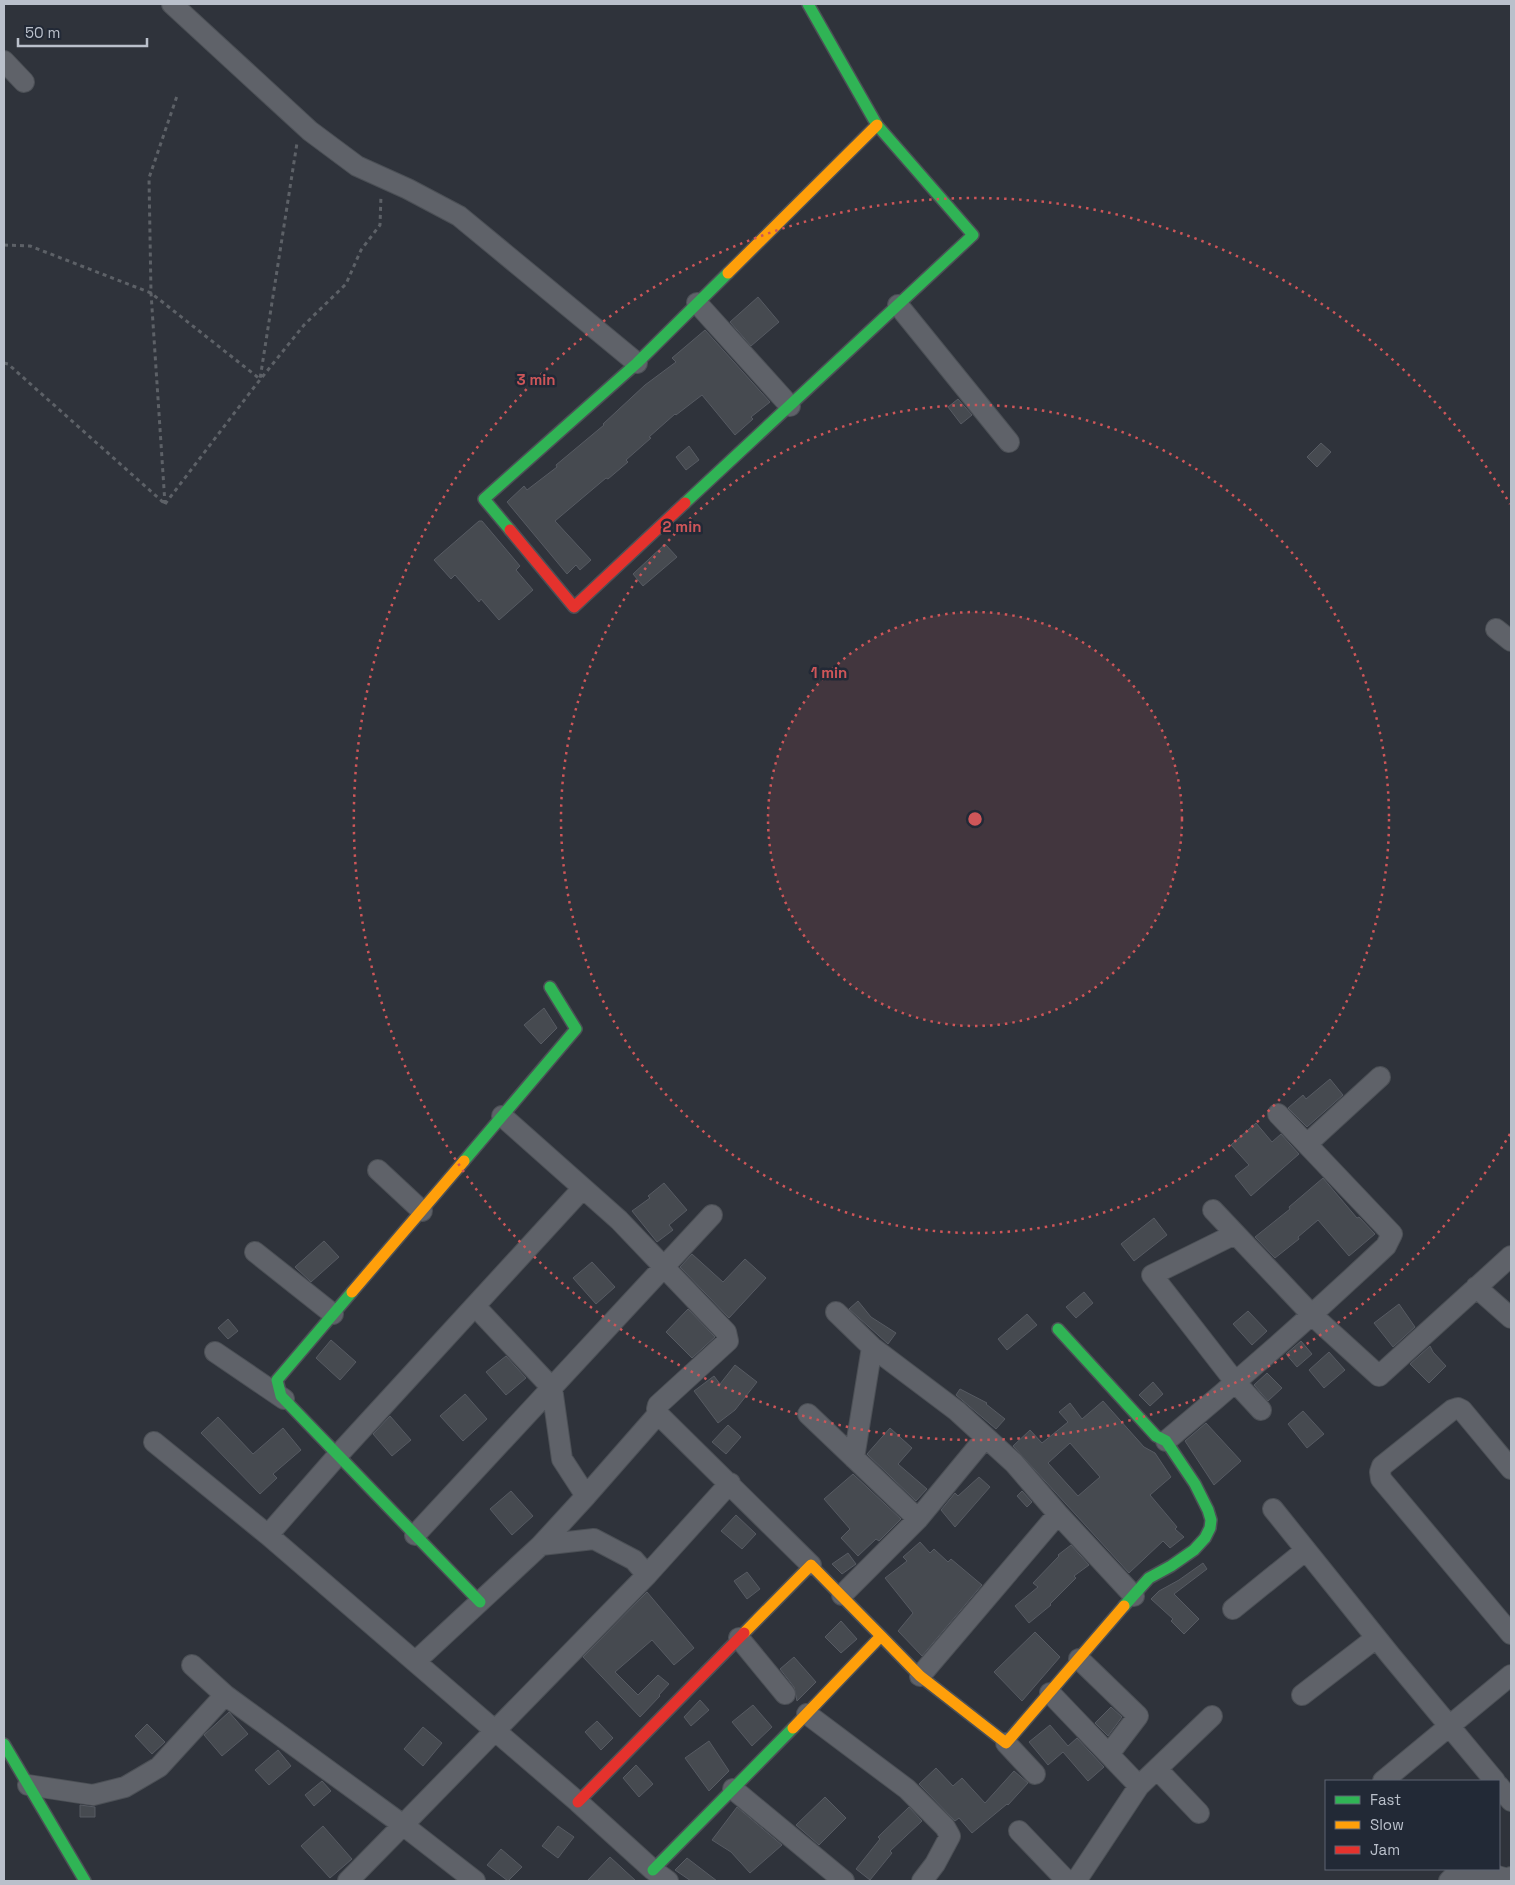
<svg xmlns="http://www.w3.org/2000/svg" width="1515" height="1885" font-family="'Space Grotesk',sans-serif">
<style>
.building{fill:#464a50;stroke:#575b63;fill-rule:evenodd}
.lines{fill:none;stroke-linecap:round;stroke-linejoin:round}
.street-casing{stroke:#4c5056;stroke-width:22}
.fast-casing{stroke:#4c5056;stroke-width:14}
.slow-casing{stroke:#4c5056;stroke-width:14}
.jam-casing{stroke:#4c5056;stroke-width:14}
.path{stroke:#5d6167;stroke-width:3;stroke-dasharray:4 4;stroke-linecap:butt}
.street{stroke:#5f6269;stroke-width:20}
.fast{stroke:#30b455;stroke-width:11}
.slow{stroke:#ff9f0a;stroke-width:11}
.jam{stroke:#e5322d;stroke-width:11}
.ring{fill:none;stroke:#ce5659;stroke-width:2.5;stroke-dasharray:2.5 5}
.centre{fill:#ce5659;stroke:#222936;stroke-width:2.5}
.ring-label{font-size:15px;text-anchor:middle;font-weight:bold;fill:#ce5659;stroke:#222936;stroke-width:5;stroke-linejoin:round;paint-order:stroke}
</style>
<rect width="100%" height="100%" fill="#2f333b"/>
<!-- building -->
<path class="building" d="M758,297L779,322L751,346L730,322Z
M705,330L770,402L751,417L753,419L735,435L702,395L676,415L675,414L649,437L651,438L626,460L628,462L608,479L606,478L555,521L591,560L580,570L576,565L567,574L507,502L524,486L527,490L557,467L556,465L604,425L603,424L645,385L676,362L672,358Z
M958,399L972,415L961,424L948,407Z
M1321,443L1331,452L1317,467L1307,457Z
M689,446L699,460L686,470L676,457Z
M479,521H482L520,566L516,570L533,590L499,620L481,599L479,602L455,575L451,579L434,560Z
M665,544L677,557L643,586L633,574Z
M544,1008L557,1028L541,1044L524,1025Z
M1330,1079L1343,1095L1307,1127L1288,1108L1303,1095L1306,1099Z
M1256,1123L1272,1142L1281,1134L1299,1154L1251,1196L1235,1176L1249,1165L1231,1145Z
M1323,1178L1357,1218L1359,1217L1375,1234L1349,1256L1318,1220L1298,1237L1299,1239L1275,1258L1255,1237L1290,1209L1289,1207Z
M664,1183L687,1210L669,1225L673,1230L657,1242L632,1211L650,1198L648,1196Z
M1154,1218L1167,1235L1134,1261L1121,1244Z
M324,1241L339,1257L311,1282L295,1267Z
M692,1254L723,1282L745,1259L766,1278L729,1318L680,1267Z
M592,1262L615,1287L596,1304L573,1278Z
M1084,1292L1093,1303L1076,1318L1066,1307Z
M858,1301L871,1317L896,1333L888,1344L849,1309Z
M1399,1304L1415,1327L1393,1347L1374,1323Z
M688,1309L715,1337L692,1358L666,1332Z
M1248,1311L1267,1331L1252,1345L1233,1324Z
M1027,1314L1037,1325L1007,1350L998,1339Z
M228,1319L238,1331L228,1339L218,1328Z
M331,1340L356,1362L340,1380L316,1358Z
M1301,1341L1312,1354L1297,1367L1286,1354Z
M1430,1346L1433,1352L1446,1366L1429,1383L1410,1364Z
M1329,1352L1345,1370L1324,1388L1309,1370Z
M506,1356L526,1378L506,1395L486,1372Z
M735,1365L757,1382L735,1410L718,1423L694,1391L714,1376L720,1384Z
M1267,1373L1282,1388L1268,1401L1254,1385Z
M1153,1382L1163,1394L1150,1406L1139,1395Z
M960,1389L987,1403L986,1404L1005,1419L996,1429L956,1395Z
M465,1394L487,1419L463,1441L440,1416Z
M1103,1401L1144,1447L1155,1453L1171,1477L1150,1495L1177,1527L1175,1529L1184,1537L1170,1548L1163,1541L1129,1573L1013,1446L1030,1430L1042,1443L1068,1422L1059,1412L1070,1403L1082,1419ZM1070,1443L1100,1477L1078,1496L1048,1463Z
M1303,1411L1324,1434L1307,1448L1288,1424Z
M390,1416L411,1440L392,1456L373,1434Z
M218,1417L253,1454L283,1428L301,1450L273,1474L277,1478L260,1494L201,1433Z
M1206,1423L1241,1461L1214,1485L1185,1441Z
M728,1425L741,1437L726,1454L712,1442Z
M890,1428L912,1448L898,1464L927,1489L916,1501L867,1454Z
M853,1474L901,1519L879,1541L876,1539L858,1556L841,1538L850,1529L824,1499Z
M979,1477L990,1487L955,1527L941,1510L955,1493L958,1496Z
M511,1491L533,1516L512,1535L490,1509Z
M1022,1491L1032,1502L1027,1507L1017,1496Z
M736,1515L756,1534L742,1549L721,1531Z
M920,1542L930,1553L934,1549L948,1562L951,1559L982,1585L922,1656L898,1631L913,1613L885,1578L907,1561L903,1557Z
M1071,1545L1089,1565L1074,1576L1076,1578L1050,1604L1051,1605L1029,1623L1015,1606L1038,1587L1033,1583L1059,1556L1058,1555Z
M848,1553L856,1564L842,1574L832,1564Z
M1203,1563L1207,1569L1174,1594L1199,1619L1184,1634L1171,1621L1173,1619L1151,1599L1159,1591L1179,1580Z
M747,1572L760,1589L747,1599L734,1581Z
M647,1592L694,1648L674,1665L652,1640L615,1672L638,1695L658,1675L669,1684L659,1695L660,1696L640,1717L583,1657Z
M841,1621L857,1639L841,1653L825,1637Z
M1035,1632L1060,1657L1022,1701L994,1672Z
M794,1657L816,1682L797,1701L794,1687L780,1669Z
M700,1700L709,1710L691,1726L684,1717Z
M753,1705L772,1727L752,1746L732,1722Z
M1111,1707L1122,1717L1108,1736L1095,1723Z
M229,1712L248,1734L222,1756L204,1735Z
M597,1721L613,1738L601,1750L585,1732Z
M147,1724L165,1742L152,1754L135,1736Z
M1050,1725L1068,1746L1077,1738L1104,1767L1088,1781L1063,1752L1048,1765L1029,1742Z
M423,1727L442,1743L423,1766L404,1749Z
M709,1741L729,1771L709,1791L685,1758Z
M278,1750L291,1766L269,1785L255,1770Z
M636,1765L653,1784L639,1797L623,1778Z
M936,1768L953,1786L962,1778L985,1803L1014,1771L1028,1783L1008,1805L1007,1804L972,1833L959,1818L955,1821L919,1784Z
M322,1781L331,1791L314,1806L305,1795Z
M825,1797L846,1818L819,1845L796,1825Z
M80,1805L95,1807V1817H80Z
M737,1807L782,1845L750,1873L731,1852L712,1840Z
M909,1807L922,1821L890,1851L892,1853L870,1880L856,1869L880,1839L878,1837Z
M323,1826L352,1859L330,1878L301,1846Z
M558,1826L574,1837L558,1858L542,1846Z
M501,1849L522,1867L508,1881L487,1865Z
M610,1857L636,1881H587Z
M687,1858L717,1881H691L675,1870Z"/>
<g class="lines">
<!-- street casing -->
<g class="street-casing">
<path id="street" d="M172,4L310,131L357,166L408,189L459,216L637,363
M4,61L24,82
M697,303L790,406
M898,305L1009,442
M1496,629L1511,641
M502,1116L619,1220L726,1332L728,1341L658,1405L657,1409L658,1414L811,1565
M1307,1144L1380,1077
M378,1170L422,1211
M1213,1210L1312,1315L1379,1376L1511,1256
M1235,1234L1152,1275L1236,1383L1261,1410
M255,1252L333,1314
M1476,1287L1511,1318
M475,1306L552,1388L562,1459L586,1496
M836,1312L872,1347L957,1411L1014,1463L1058,1514L1134,1596
M215,1352L284,1399
M808,1414L918,1519
M1166,1441C1242,1378 1315,1313 1386,1246L1392,1234L1278,1114
M154,1442L268,1535L578,1802L653,1870L668,1881
M854,1458L872,1347
M1511,1469L1462,1410L1458,1408L1452,1410L1382,1466L1380,1472L1381,1479L1511,1634
M1273,1509L1391,1656L1495,1781
M268,1535L338,1455L583,1188
M415,1535L712,1215
M541,1545L586,1496L658,1414
M842,1595L918,1519L985,1438
M1233,1609L1306,1550
M739,1638L785,1694
M1079,1659L1138,1716L1109,1754
M416,1661L541,1545L594,1539L634,1560L647,1575
M920,1676L1058,1514
M1050,1693L1139,1786
M225,1695L403,1825L647,1575L730,1483
M1302,1695L1376,1638
M807,1714L907,1789L945,1827L950,1836L935,1864L922,1881
M1006,1743L1035,1774
M1157,1769L1199,1813
M1383,1781L1511,1675
M28,1785L93,1795L125,1787L159,1767L225,1695L192,1665
M1499,1786L1511,1801
M733,1789L844,1881
M1019,1831L1067,1881
M348,1881L403,1825L475,1881
M1076,1881L1139,1786L1212,1716
M1449,1881L1460,1870H1476L1508,1879L1511,1877"/>
</g>
<!-- fast casing -->
<g class="fast-casing">
<path id="fast" d="M685,503L973,235L877,125L808,4
M510,530L484,499L637,363L728,273
M464,1161L576,1029L550,987
M352,1292L277,1380L281,1396L480,1602
M1058,1329L1156,1436L1166,1441L1195,1484L1208,1510L1211,1520L1210,1528L1205,1538L1194,1550L1171,1566L1149,1578L1124,1606
M4,1744L85,1881
M653,1870L793,1728"/>
</g>
<!-- slow casing -->
<g class="slow-casing">
<path id="slow" d="M728,273L877,125
M352,1292L464,1161
M744,1633L811,1565L881,1636L793,1728
M881,1636L920,1676L1006,1743L1124,1606"/>
</g>
<!-- jam casing -->
<g class="jam-casing">
<path id="jam" d="M510,530L574,607L685,503
M578,1802L744,1633"/>
</g>
<!-- path -->
<path class="path" d="M4,245L30,246L151,293L260,379L297,143
M4,363L8,364L164,503
M165,504L151,293L149,178L177,96
M165,504L255,386L304,325L346,284L361,250L380,225L381,195"/>
<!-- street -->
<use href="#street" class="street"/>
<!-- fast -->
<use href="#fast" class="fast"/>
<!-- slow -->
<use href="#slow" class="slow"/>
<!-- jam -->
<use href="#jam" class="jam"/>
</g>
<!-- distance rings -->
<circle cx="975" cy="819" r="207" fill="#ce5659" fill-opacity=".12"/>
<g class="ring">
<circle cx="975" cy="819" r="207"/>
<circle cx="975" cy="819" r="414"/>
<path d="M1510 1134A621 621 0 1 1 1510 504"/>
</g>
<circle cx="975" cy="819" r="8" class="centre"/>
<g class="ring-label">
<text x="536" y="385">3 min</text>
<text x="682" y="532">2 min</text>
<text x="829" y="678">1 min</text>
</g>
<!-- border -->
<rect width="1515" height="1885" fill="none" stroke="#bac0cb" stroke-width="10"/>
<!-- legend -->
<rect x="1325" y="1780" width="175" height="90" fill="#222936" stroke="#5f6572"/>
<rect x="1335" y="1796" width="25" height="8" fill="#30b455" stroke="#5f6572"/>
<text x="1370" y="1805" font-size="15" fill="#bac0cb">Fast</text>
<rect x="1335" y="1821" width="25" height="8" fill="#ff9f0a" stroke="#5f6572"/>
<text x="1370" y="1830" font-size="15" fill="#bac0cb">Slow</text>
<rect x="1335" y="1846" width="25" height="8" fill="#e5322d" stroke="#5f6572"/>
<text x="1370" y="1855" font-size="15" fill="#bac0cb">Jam</text>
<!-- scale -->
<path d="M18 38v8h129v-8" fill="none" stroke="#bac0cb" stroke-width="2.5"/>
<text x="25" y="38" font-size="15" fill="#bac0cb" stroke="#222936" stroke-width="4" paint-order="stroke">50 m</text>
</svg>
